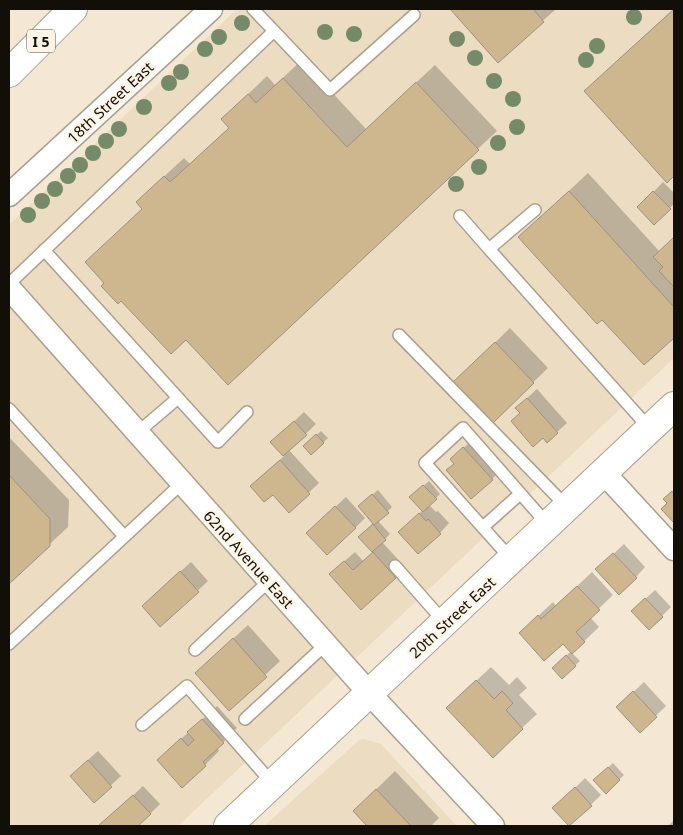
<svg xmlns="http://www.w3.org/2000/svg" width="683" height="835" font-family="'Noto Sans',sans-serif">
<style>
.built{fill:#ecdcc2}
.shadow{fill:#0003}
.building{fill:#ceb78f;stroke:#9d9280}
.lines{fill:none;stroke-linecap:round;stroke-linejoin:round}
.service-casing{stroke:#aba08e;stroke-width:14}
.minor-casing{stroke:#aba08e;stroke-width:25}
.secondary-casing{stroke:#aba08e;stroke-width:30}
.motorway-casing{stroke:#aba08e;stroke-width:30}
.service{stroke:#fff;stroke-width:11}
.minor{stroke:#fff;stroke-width:22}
.secondary{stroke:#fff;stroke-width:28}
.motorway{stroke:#fff;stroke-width:28}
.tree{fill:#758a68}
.labels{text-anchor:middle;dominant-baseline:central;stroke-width:5;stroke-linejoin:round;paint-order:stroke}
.shield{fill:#fff5e6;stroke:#59534b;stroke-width:1}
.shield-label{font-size:14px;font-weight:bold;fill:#120e08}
.street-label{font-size:15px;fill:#120e08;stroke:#fff5e6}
</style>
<rect width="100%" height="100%" fill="#f4e8d4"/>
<!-- built -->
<path class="built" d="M237,9H674V358L178,826H9V225Z
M363,739L381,744L457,826H264L358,741Z"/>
<!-- shadow -->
<path class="shadow" d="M452,9H556L498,61Z
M674,9V175L668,181L604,73Z
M302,60L366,129L435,65L497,131L228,383L143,208L156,184L184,158L190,164L230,127L222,119L241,101L267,76L275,85Z
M588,173L660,252L674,238V336L644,364L602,318L520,237Z
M663,182L674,193V204L654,223L639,207Z
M510,328L548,368L493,421L470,367Z
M537,389L567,423L557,432L543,436L521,413L526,399Z
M304,412L316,424L289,450L319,483L289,511L261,477L284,456L272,442Z
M321,431L328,438L311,454L304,446Z
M9,437L69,500L68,527L9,582Z
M474,439L501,470L492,479L447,471L455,463L461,450Z
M429,481L440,494L429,505L436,512L438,511L449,523L440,533L410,522L423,510L411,497Z
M378,490L392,507L378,521L390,534L382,542L405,567L361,608L340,565L355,552L364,562L374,553L360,537L375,523L364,502Z
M346,497L365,518L355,528L318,523Z
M624,544L645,567L636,577L607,560Z
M191,562L208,581L161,625L153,596Z
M592,572L613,595L590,617L599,627L572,653L580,661L562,677L554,668L571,651L535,619L553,602L556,606Z
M655,590L671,607L662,616L642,602Z
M248,625L280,661L229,709L211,659Z
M491,667L509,685L517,677L527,688L519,695L537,714L522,728L462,694Z
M644,682L666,706L640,731L627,698Z
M217,706L237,728L217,748L219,751L205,765L158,760Z
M98,751L121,776L94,801L81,766Z
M613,763L624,775L606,792L595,780Z
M395,771L439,818L431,826H369L354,811Z
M585,778L601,795L570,825L564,799Z
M143,786L160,804L150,814L136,826H102L101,825L111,816Z
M674,820V826H668Z"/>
<!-- building -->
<path class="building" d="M450,9H533L544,22L498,63Z
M674,9V176L667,183L584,91Z
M283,78L347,147L416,82L479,150L228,385L186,340L171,354L121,301L118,304L101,286L104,283L85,262L142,209L136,202L164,176L170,182L229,128L221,119L248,94L256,103Z
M569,191L674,307V338L644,365L602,320L597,324L518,237Z
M653,191L671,209L654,225L637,207Z
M674,237V287L659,271L663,267L653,257Z
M495,342L534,383L493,423L453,382Z
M527,398L558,433L547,443L543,438L533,447L511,421L520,413L515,408Z
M294,421L307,435L283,456L270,442Z
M316,434L324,443L311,455L303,446Z
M463,447L493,480L471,499L446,470L454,464L450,459Z
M280,460L310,494L289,513L273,495L264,502L250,486Z
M9,475L50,519V546L9,584Z
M423,485L437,499L423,512L409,497Z
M672,491L674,494V523L661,509L667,503L663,499Z
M372,494L389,513L374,525L358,506Z
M335,506L356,528L327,555L306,533Z
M419,513L426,521L428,519L441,534L418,554L398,532Z
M373,524L386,540L372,552L358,537Z
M373,552L396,578L361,610L329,574L344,561L353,570Z
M613,553L637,578L619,595L595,569Z
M180,571L199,592L160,627L142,606Z
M577,586L600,610L576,632L585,642L572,654L563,644L544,661L519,633L538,615L541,619Z
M645,598L663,617L649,630L631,611Z
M233,638L267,677L229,711L195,673Z
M566,655L576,666L562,679L552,668Z
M476,680L494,699L502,691L513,703L506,710L523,729L493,758L446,708Z
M633,691L657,717L640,733L616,707Z
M202,719L224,743L203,762L206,766L182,788L157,760L181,738L188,746L194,740L187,732Z
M88,760L112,787L94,803L70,776Z
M608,767L620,780L606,794L593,780Z
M575,787L592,806L569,826L552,808Z
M376,789L411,826H367L353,811Z
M133,795L151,814L138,826H100L99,825Z"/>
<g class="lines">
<!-- service casing -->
<g class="service-casing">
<path id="service" d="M253,9L274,31
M535,210L489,249L650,429
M460,216L489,249
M44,250L218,442L247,412
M9,284L274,31L330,90L414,15
M399,335L567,507
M9,409L124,536
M137,433L178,398
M483,527L520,494
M512,560L425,463L463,428L548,525
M395,566L445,623
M9,644L182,483
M195,650L269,581
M245,719L326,644
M142,725L187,686L273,784"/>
</g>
<!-- minor casing -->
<g class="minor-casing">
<path id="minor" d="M9,195L211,9
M9,288L370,694L493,826
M604,473L674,549"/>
</g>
<!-- secondary casing -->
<g class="secondary-casing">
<path id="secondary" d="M228,826L674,406"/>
</g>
<!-- motorway casing -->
<g class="motorway-casing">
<path id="motorway" d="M9,73L73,9"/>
</g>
<!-- service -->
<use href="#service" class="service"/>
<!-- minor -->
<use href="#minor" class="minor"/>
<!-- secondary -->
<use href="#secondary" class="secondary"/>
<!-- motorway -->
<use href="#motorway" class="motorway"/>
</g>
<!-- trees -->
<g class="tree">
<circle cx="634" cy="17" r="8"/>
<circle cx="242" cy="23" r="8"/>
<circle cx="325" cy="32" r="8"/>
<circle cx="354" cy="34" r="8"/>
<circle cx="219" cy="37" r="8"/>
<circle cx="457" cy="39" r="8"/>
<circle cx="597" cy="46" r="8"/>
<circle cx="205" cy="49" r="8"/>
<circle cx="475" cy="58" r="8"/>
<circle cx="586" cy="60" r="8"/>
<circle cx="181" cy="72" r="8"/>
<circle cx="494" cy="81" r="8"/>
<circle cx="169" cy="83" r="8"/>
<circle cx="513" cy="99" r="8"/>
<circle cx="144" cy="107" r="8"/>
<circle cx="517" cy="127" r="8"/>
<circle cx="119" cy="129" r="8"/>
<circle cx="106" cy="141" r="8"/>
<circle cx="498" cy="143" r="8"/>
<circle cx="93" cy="153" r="8"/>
<circle cx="80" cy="165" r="8"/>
<circle cx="479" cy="167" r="8"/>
<circle cx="68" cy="176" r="8"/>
<circle cx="456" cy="184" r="8"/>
<circle cx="55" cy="189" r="8"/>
<circle cx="42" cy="201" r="8"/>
<circle cx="28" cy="215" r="8"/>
</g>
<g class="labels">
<!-- shield labels -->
<rect class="shield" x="27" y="29.5" width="28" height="23" rx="4"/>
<g class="shield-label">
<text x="41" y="41">I 5</text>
</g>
<!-- street labels -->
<g class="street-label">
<text transform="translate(110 102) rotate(-43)">18th Street East</text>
<text transform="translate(249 559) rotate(48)">62nd Avenue East</text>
<text transform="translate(452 617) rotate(-43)">20th Street East</text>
</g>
</g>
<!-- border -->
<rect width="683" height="835" fill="none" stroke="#120e08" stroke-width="20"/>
</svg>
